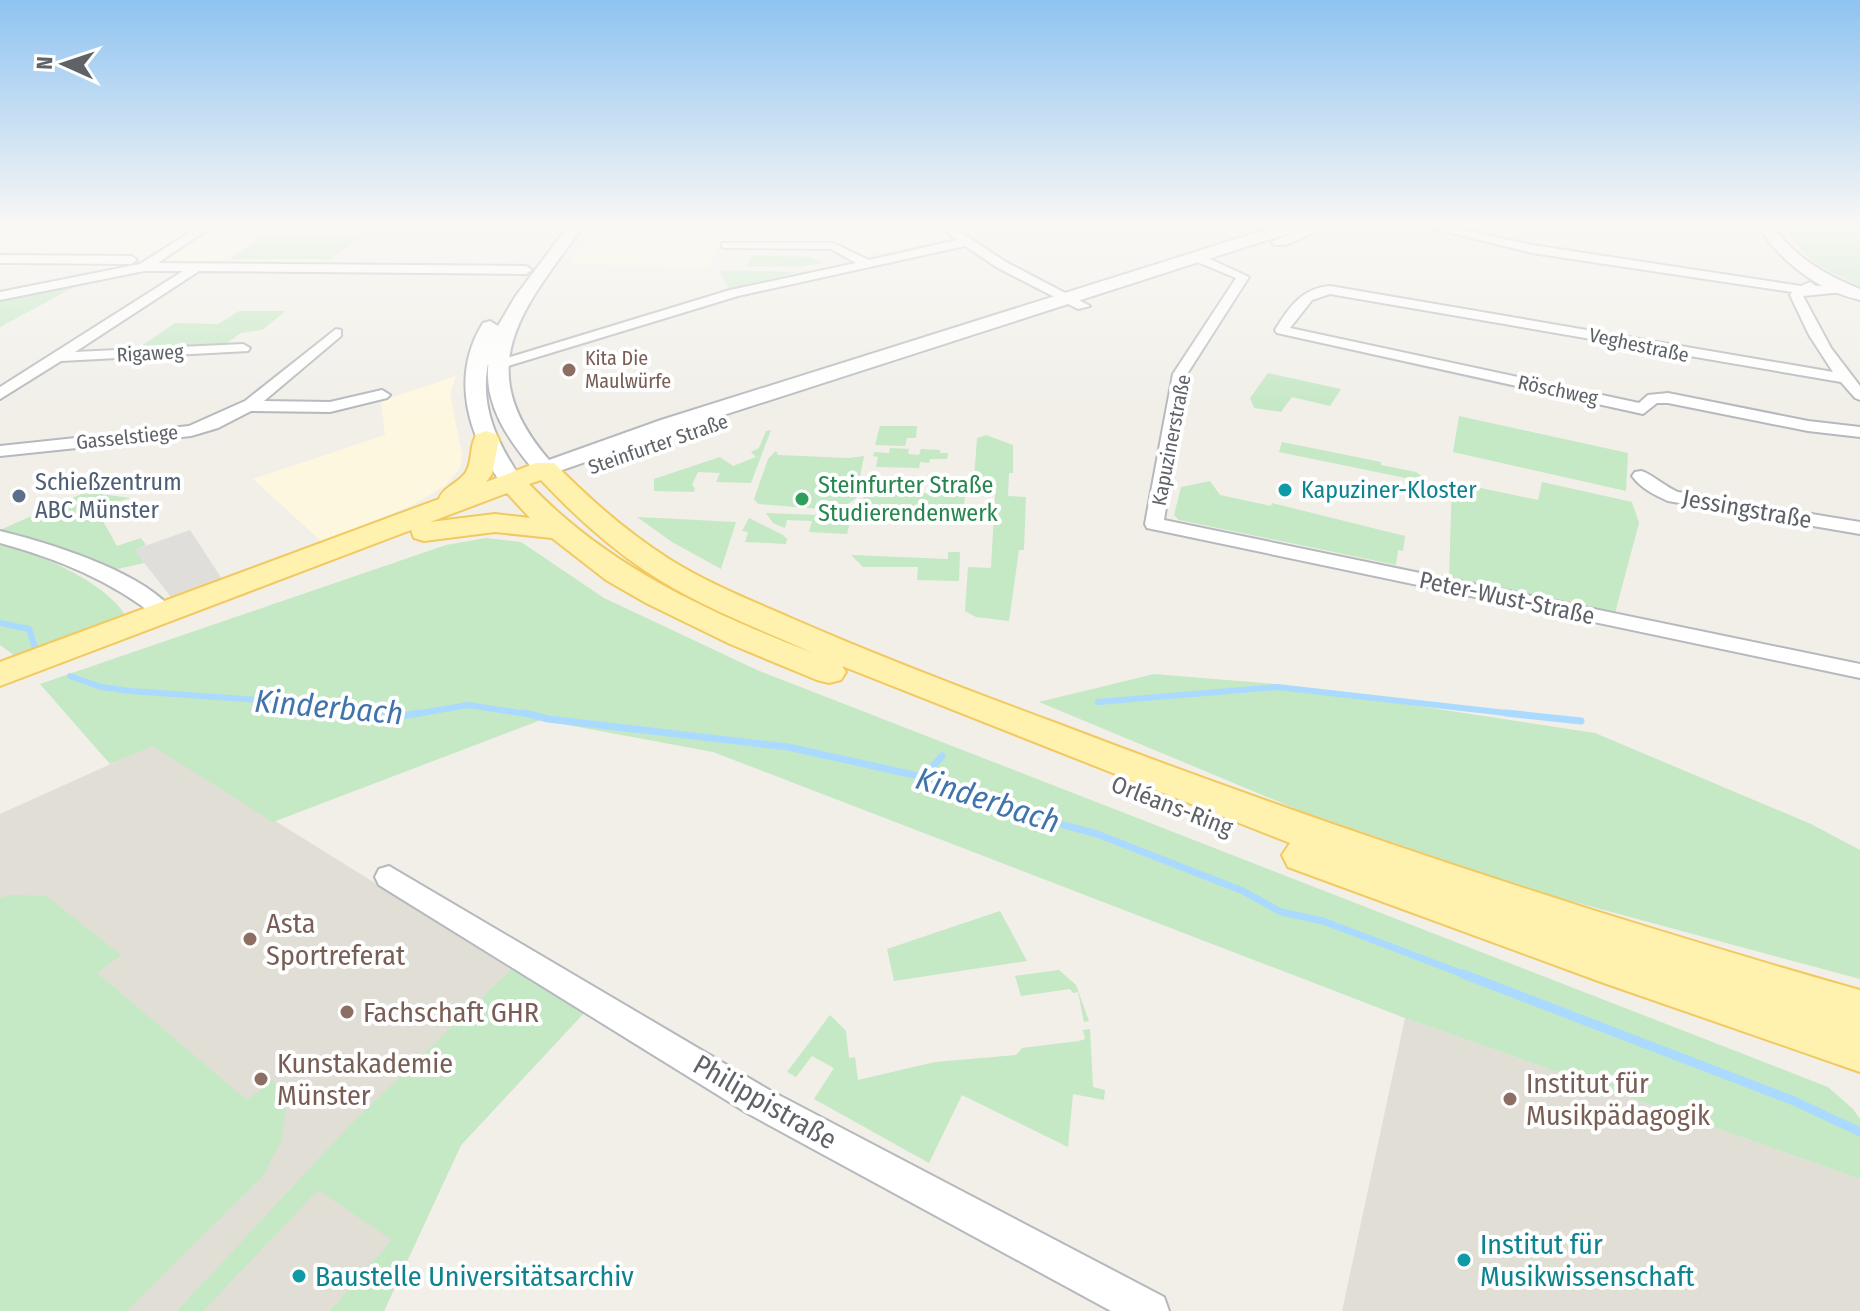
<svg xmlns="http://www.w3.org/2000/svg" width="1860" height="1311" font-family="'Fira Sans Condensed',sans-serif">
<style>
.commercial{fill:#fef7e0}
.industrial{fill:#e0deda}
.education{fill:#e1ded6}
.green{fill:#c5e8c5}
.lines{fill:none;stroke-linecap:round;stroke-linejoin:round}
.stream-far2{stroke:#aadaff;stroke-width:6}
.stream-far1{stroke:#aadaff;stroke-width:7}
.stream{stroke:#aadaff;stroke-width:9}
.minor-casing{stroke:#b5b8bc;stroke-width:4}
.secondary-casing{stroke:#b6babf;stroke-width:4}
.primary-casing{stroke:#f2c960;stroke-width:4}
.minor{fill:#fff;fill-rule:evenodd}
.secondary{fill:#fff;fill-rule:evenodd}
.primary{fill:#fff2af;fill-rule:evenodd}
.education-dot{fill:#8d6e63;stroke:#fff;stroke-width:3}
.culture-dot{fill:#0f9aa8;stroke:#fff;stroke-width:3}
.service-dot{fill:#5c6f8a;stroke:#fff;stroke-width:3}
.leisure-dot{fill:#2e9e5b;stroke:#fff;stroke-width:3}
.labels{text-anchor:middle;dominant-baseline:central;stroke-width:8;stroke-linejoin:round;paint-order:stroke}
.far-street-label{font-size:20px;fill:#5f6368;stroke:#fff}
.far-education-label{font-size:20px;fill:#785e54;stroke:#fff;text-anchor:start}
.service-label{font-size:24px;fill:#4e5e75;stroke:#fff;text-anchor:start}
.leisure-label{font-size:24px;fill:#27864d;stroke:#fff;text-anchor:start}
.culture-label{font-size:24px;fill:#0d838f;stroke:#fff;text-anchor:start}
.street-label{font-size:24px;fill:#5f6368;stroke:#fff}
.near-education-label{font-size:28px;fill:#785e54;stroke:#fff;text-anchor:start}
.near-street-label{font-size:28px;fill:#5f6368;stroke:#fff}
.near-culture-label{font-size:28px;fill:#0d838f;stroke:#fff;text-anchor:start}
.near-water-label{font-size:32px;font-style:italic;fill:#4174aa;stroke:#fff}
</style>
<rect width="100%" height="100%" fill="#f1efe8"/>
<!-- commercial -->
<path class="commercial" d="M0,225H199L131,266L112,268L0,267Z
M221,225H352L340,234H264L221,262L162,261Z
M598,225H1035L967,235L861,257L843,246L830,244L722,243L708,268L568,264Z
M456,376L450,395L462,455L460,468L445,486L411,506L322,542L253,479L385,435L381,401Z"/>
<!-- industrial -->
<path class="industrial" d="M190,530L222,579L171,597L134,550Z"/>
<!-- education -->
<path class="education" d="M153,745L584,1013L461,1145L384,1311H0V814Z
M1405,1018L1860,1179V1311H1342Z"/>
<!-- green -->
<path class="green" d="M1860,225V286C1823,268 1804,262 1784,225Z
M265,235H363L332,259H230Z
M752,255L812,257L822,263L802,267L746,266Z
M719,270L797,272L729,289Z
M72,283L78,285L0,327V297Z
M239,311H286L262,330L241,333L226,344L140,347L175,323L218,324Z
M1268,373L1341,389L1330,406L1292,397L1281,412L1254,408L1250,398Z
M1459,416L1628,453L1626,491L1453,452Z
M880,426H917L916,438H907L905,446L875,445Z
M771,430L751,483L716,482L720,473L698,472L692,485L695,488L694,492L654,491V479L720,457L733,466L756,457L751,452L759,448L766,431Z
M986,435L1013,445V473H1009L1008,496L1026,497L1024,550H1019L1009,621L976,617L965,611L968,567L991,568L995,494L973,493L977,438Z
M1282,442L1381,462V465L1416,472L1430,483L1279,452Z
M890,448L909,449L908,454L919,455L921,449L940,450V453H948L947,459H930L929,463L920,462L919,468L876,467L878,457L873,456L874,452L889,453Z
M776,451L778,455L849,458L864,456L856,498L843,508L832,510L758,504L754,499L768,459Z
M1210,481L1220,495L1271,506L1272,503L1405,536L1403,551L1398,550L1396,565L1179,520L1174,515L1181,487Z
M1452,482L1538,500L1542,482L1632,502L1639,523L1615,613L1449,579Z
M86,492L130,498L112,504L99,514L117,546L141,538L146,545L135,550L144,563L105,572L0,537V530Z
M865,492L965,494L964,509L862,505Z
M766,513L842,516L850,522L847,534L809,532L812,521L787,520L785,528L773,523Z
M637,517L736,522L721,569L672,542Z
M749,518L783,535L787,539L786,544L745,542L748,532L742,531Z
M486,538L521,542L604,598L757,670L1828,1087L1853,1109L1860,1119V1179L1405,1018L713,752L541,720L273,822L153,746L110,764L40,684L446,545Z
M0,543C37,553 106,582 125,615L15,656L0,645Z
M948,552H960L959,581L917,580L918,567H863L851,555L948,559Z
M1154,674L1274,684L1595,733L1811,824L1860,850V979L1541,893L1301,811L1039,702Z
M12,895L46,896L121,955L97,973L247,1100L273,1080L286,1107L281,1142L262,1177L127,1311H0V898Z
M1000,911L1027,961L894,981L887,949Z
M512,969L584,1013L461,1145L384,1311H330L392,1240L318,1190L203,1311H177L349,1126Z
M1059,970L1076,985L1089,1021L1084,1022L1078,992L1073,993L1070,989L1021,996L1015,976Z
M830,1015L846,1031L849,1058L855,1057L858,1080L935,1062L1016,1055L1022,1048L1079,1041L1085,1039L1083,1030L1090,1029L1093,1087L1105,1090L1104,1100L1073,1094L1068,1147L962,1095L929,1163L814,1099L834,1068L812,1056L796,1077L787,1072Z"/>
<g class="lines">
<!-- stream-far2 -->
<path class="stream-far2" d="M0,623L29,629L35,648
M70,676L101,687L130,691L359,707L387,715
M1098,702L1277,687L1524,715
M410,715L468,705L533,715"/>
<!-- stream-far1 -->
<path class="stream-far1" d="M377,713L400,716L419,713
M525,713L548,719L788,747L923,777L986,804L1097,834L1243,891L1281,912L1323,921L1468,976
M1506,713L1581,721
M923,777L942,756"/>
<!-- stream -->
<path class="stream" d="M1463,974L1794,1101L1860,1132"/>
<!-- minor casing -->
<g class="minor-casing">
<path id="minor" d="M201,225H214L158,263L526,266L532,270L526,274L199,271L75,352L243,344L250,348L248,351L61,361L0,399V387L183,271H144L0,300V292L140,264Z
M937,225H950L1006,262L1090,306L1078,309L998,268L965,246L738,296L508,366H492L474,356L481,352L499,358H507L730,290L856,263L831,249L726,248L722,247V243H833L869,260L957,240Z
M1419,225H1441L1532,245L1801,286L1810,282L1816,286L1847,285V291L1843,292L1803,296L1831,348L1860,386V400L1855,398L1841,382L1330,294L1312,300L1290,328L1639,403L1648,395L1668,393L1808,421L1860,427V437L1808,431L1668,403H1657L1643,414L1277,333L1275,330C1289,307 1302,288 1330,286L1833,372L1809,335L1790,295L1792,292L1532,253Z
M1199,254L1249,277L1187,374L1164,520L1860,664V678L1147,528L1145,524L1173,374L1236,278L1195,261L1193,258Z
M0,255L131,256L137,260L131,264L0,263Z
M336,329L341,330V336L264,401L330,402L382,390L390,395L387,398L330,412L251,411L218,428L191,436L0,456V446L189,426L245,401Z
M1641,471C1650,473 1666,487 1678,492L1860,522V534L1668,501C1653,494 1642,489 1632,476L1635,472Z
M0,531C49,543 145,572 175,613L165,619L158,618C110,580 58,559 0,543Z
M389,866L771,1091L1164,1297L1169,1311H1111L747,1113L379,885L375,877L379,869Z"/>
</g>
<!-- secondary casing -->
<g class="secondary-casing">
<path id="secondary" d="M569,225H584C524,308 468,366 549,460L661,420L1281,225H1332L1286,245H1274L1272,242L1295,231L677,430L545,476L537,474C509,441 482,404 489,359C478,405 497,444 523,481L519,486H503C469,437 449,378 483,323L490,321L498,326L515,297Z
M1757,225H1772C1794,257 1825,275 1860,289V300C1817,290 1781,262 1757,225Z"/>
</g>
<!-- primary casing -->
<g class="primary-casing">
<path id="primary" d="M486,431L495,434L499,439L492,474L486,482L536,463H554C589,499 627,532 669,559C707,583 750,600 791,618C878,656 967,690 1056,723C1320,824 1588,913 1860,990V1072L1601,982L1288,867L1282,855L1290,843L842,666L846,672L841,680L829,683L817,680L730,644L646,603L606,580L552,538L495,532L424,541L414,538L411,530L0,686V662L439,499C443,487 459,483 466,472C473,461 469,445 477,434ZM541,480C573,514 608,546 647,572C698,606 758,628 813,653C708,612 608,567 529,484ZM507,493L530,518L495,514L430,522Z"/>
</g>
<!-- minor -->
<use href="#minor" class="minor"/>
<!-- secondary -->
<use href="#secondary" class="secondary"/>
<!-- primary -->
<use href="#primary" class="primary"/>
</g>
<!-- sky -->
<linearGradient id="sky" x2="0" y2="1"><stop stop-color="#8fc3f1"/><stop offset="0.55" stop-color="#f9f8f5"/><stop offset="1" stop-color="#f9f8f5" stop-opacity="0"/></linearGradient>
<rect width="1860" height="409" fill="url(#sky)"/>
<!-- markers -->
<g class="education-dot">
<circle cx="569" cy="370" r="8"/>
<circle cx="250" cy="939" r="8"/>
<circle cx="347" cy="1012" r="8"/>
<circle cx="261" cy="1079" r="8"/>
<circle cx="1510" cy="1099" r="8"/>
</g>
<g class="culture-dot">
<circle cx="1285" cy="490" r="8"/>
<circle cx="1464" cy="1260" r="8"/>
<circle cx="299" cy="1276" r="8"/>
</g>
<circle class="service-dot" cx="19" cy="496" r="8"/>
<circle class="leisure-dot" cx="802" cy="499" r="8"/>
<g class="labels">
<!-- far-street labels -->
<g class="far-street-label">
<text transform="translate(1639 345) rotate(12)">Veghestraße</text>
<text transform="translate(150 353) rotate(-3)">Rigaweg</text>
<text transform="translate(1558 390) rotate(12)">Röschweg</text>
<text transform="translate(127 437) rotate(-6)">Gasselstiege</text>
<text transform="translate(1171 440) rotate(-79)">Kapuzinerstraße</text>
<text transform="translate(658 444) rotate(-19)">Steinfurter Straße</text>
</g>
<!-- far-education labels -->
<g class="far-education-label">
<text x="585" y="358">Kita Die<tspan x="585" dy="23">Maulwürfe</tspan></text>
</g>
<!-- service labels -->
<g class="service-label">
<text x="35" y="482">Schießzentrum<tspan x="35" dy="28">ABC Münster</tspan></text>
</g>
<!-- leisure labels -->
<g class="leisure-label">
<text x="818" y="485">Steinfurter Straße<tspan x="818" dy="28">Studierendenwerk</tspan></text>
</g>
<!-- culture labels -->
<g class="culture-label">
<text x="1301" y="490">Kapuziner-Kloster</text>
</g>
<!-- street labels -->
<g class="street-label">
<text transform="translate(1747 509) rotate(10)">Jessingstraße</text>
<text transform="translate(1507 598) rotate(12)">Peter-Wust-Straße</text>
<text transform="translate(1172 806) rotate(21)">Orléans-Ring</text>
</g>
<!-- near-education labels -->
<g class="near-education-label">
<text x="266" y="923">Asta<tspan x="266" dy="32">Sportreferat</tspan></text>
<text x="363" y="1012">Fachschaft GHR</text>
<text x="277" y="1063">Kunstakademie<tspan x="277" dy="32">Münster</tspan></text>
<text x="1526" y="1083">Institut für<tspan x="1526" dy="32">Musikpädagogik</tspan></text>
</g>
<!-- near-street labels -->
<g class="near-street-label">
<text transform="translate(765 1102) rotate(30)">Philippistraße</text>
</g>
<!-- near-culture labels -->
<g class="near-culture-label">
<text x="1480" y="1244">Institut für<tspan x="1480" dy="32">Musikwissenschaft</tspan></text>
<text x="315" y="1276">Baustelle Universitätsarchiv</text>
</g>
<!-- near-water labels -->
<g class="near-water-label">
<text transform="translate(329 707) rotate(5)">Kinderbach</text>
<text transform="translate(988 800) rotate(18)">Kinderbach</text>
</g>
</g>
<!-- north arrow -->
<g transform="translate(64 64) rotate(273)" stroke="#ffffff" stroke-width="6" paint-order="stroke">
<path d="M0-6L14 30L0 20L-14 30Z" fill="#5f6368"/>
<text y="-12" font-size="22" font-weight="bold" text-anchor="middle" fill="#5f6368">N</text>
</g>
</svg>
